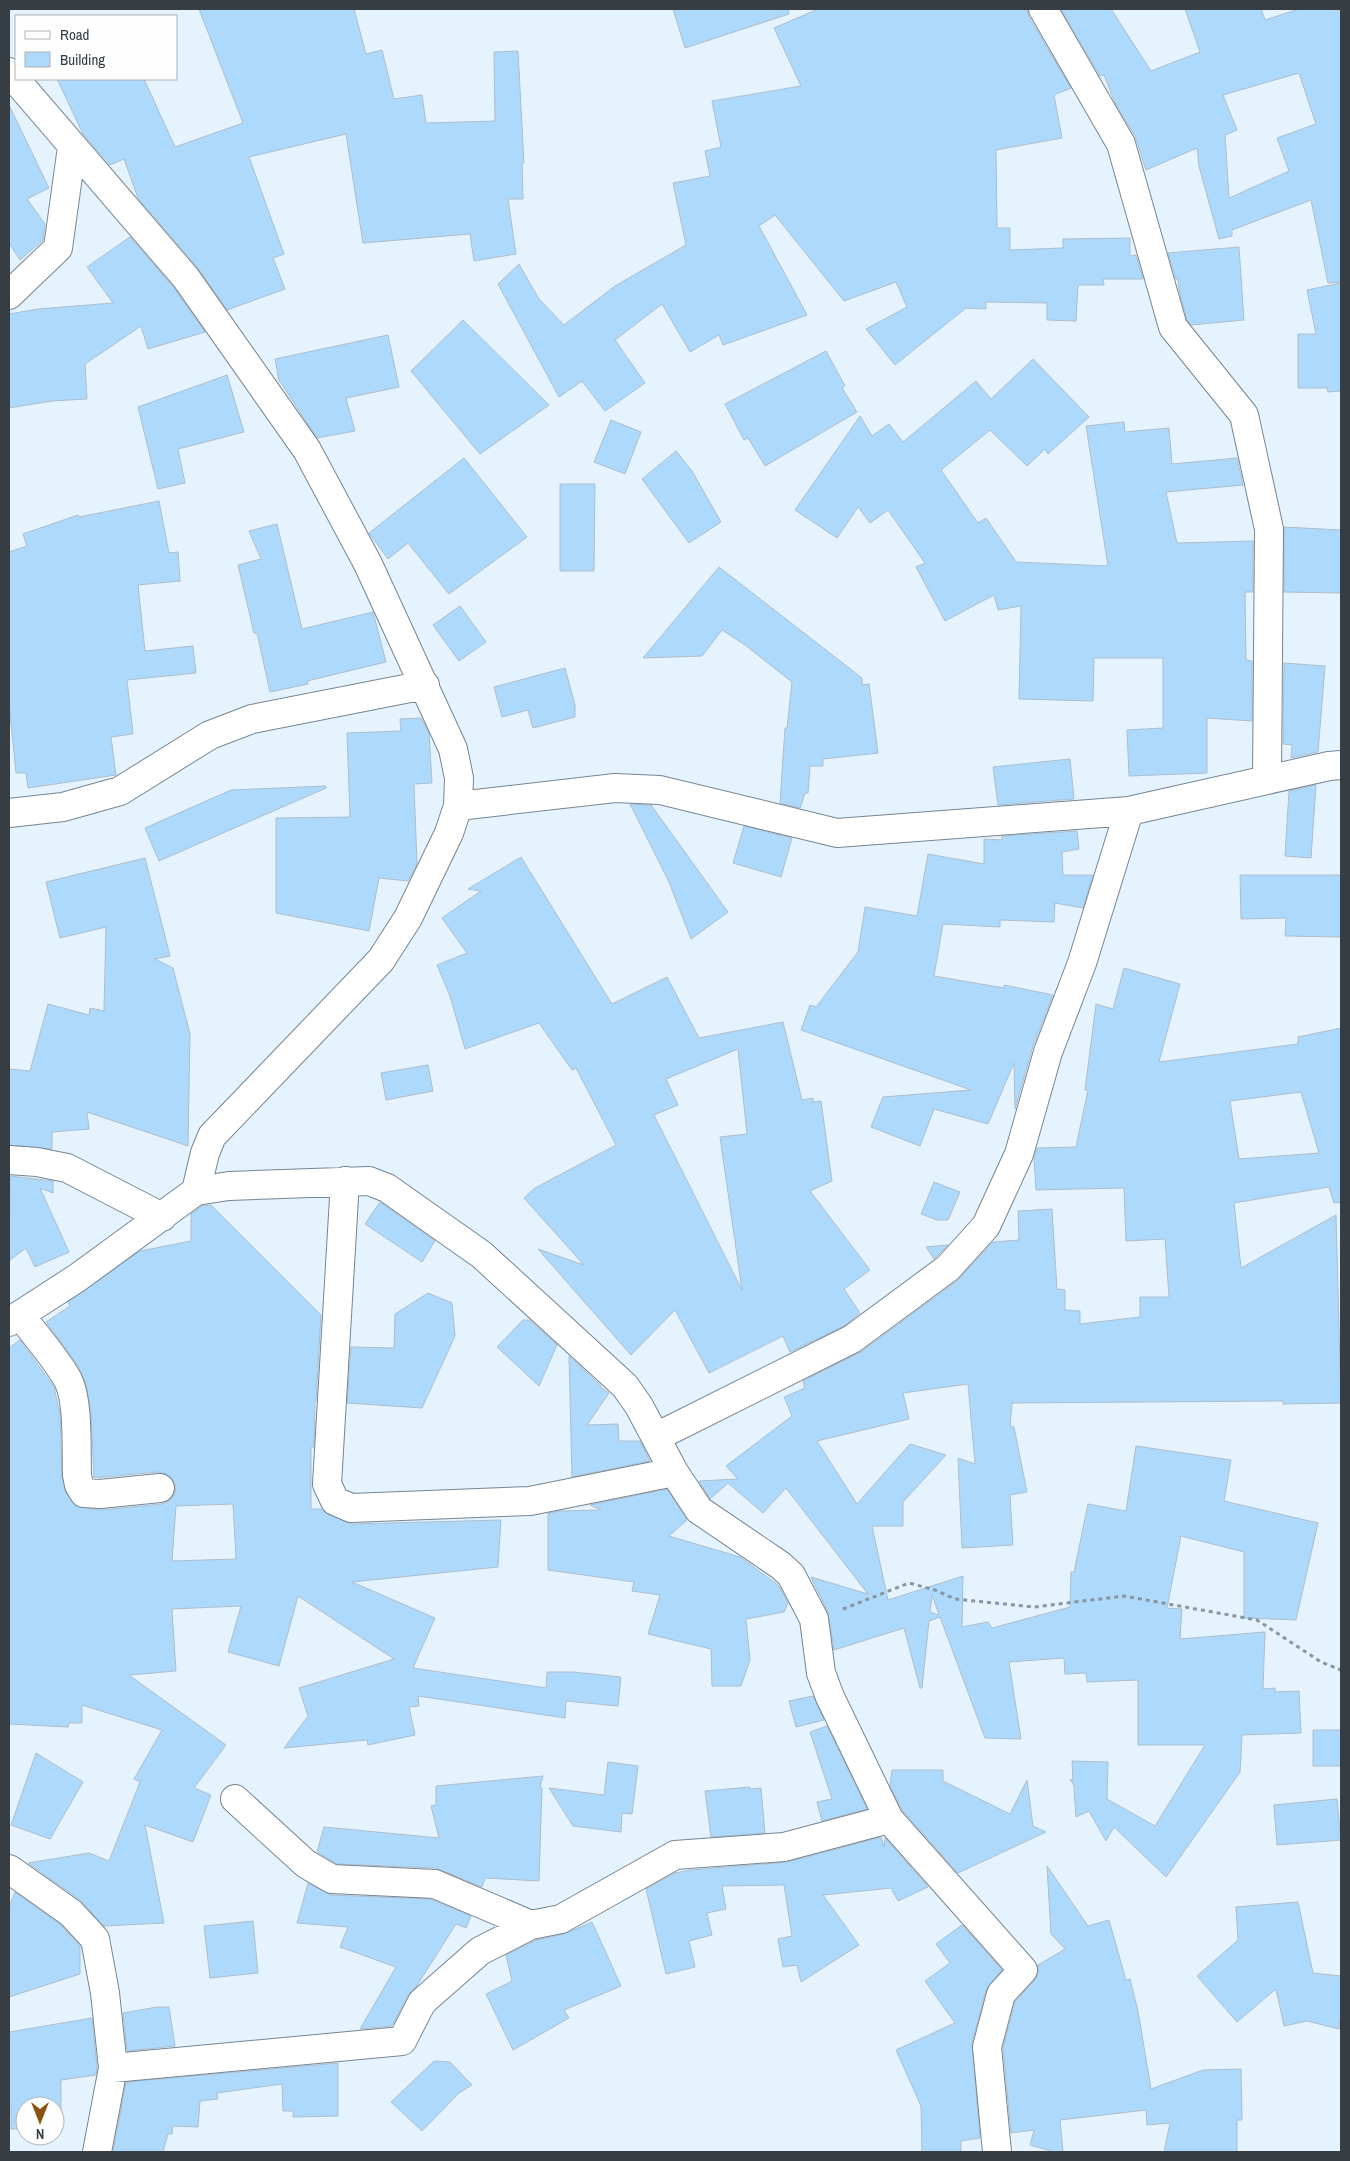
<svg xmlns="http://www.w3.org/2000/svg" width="1350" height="2161" font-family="'Archivo Narrow',sans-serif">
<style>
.building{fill:#add9fc;stroke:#adbecb;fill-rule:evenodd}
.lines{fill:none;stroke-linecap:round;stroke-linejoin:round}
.minor-casing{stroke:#758592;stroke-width:30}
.path{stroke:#8b959e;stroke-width:3;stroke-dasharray:4 4;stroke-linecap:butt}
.minor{stroke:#fff;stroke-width:28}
</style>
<rect width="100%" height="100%" fill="#e5f3ff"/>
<!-- building -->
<path class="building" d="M199,9H354L366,54L382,50L394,99L422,95L426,123L495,121L494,52L518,51L524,163H522L523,199H508L516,254L474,261L470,234L363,243L346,134L249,157L284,254L273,258L285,289L227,310L198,268L138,198L124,159L110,165L83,134L57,79H144L175,147L243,123Z
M673,9H788L789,14L685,48Z
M818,9H1027L1029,17L1071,88L1054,95L1062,138L996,150L997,228H1010V250L1063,248V239L1130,238V256L1136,255L1143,279H1103L1104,285H1078L1076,321L1047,320V303L986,302V309L966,308L895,365L866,329L907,307L896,282L844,301L775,215L759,226L807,315L723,345L719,335L690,352L662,304L615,340L645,383L605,411L582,381L559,397L498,284L519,264L539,299L564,325L615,286L686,245L673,183L710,176L705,151L721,147L712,101L801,86L774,28Z
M1061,9H1111L1151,71L1200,52L1185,9H1261L1265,20L1299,9H1341V282L1328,283L1311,200L1232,230V236L1219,239L1199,166L1197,148L1146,170L1135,136L1116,105L1104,75L1100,76ZM1299,73L1316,124L1277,138L1289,171L1229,198L1225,135L1237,130L1223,95Z
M9,105L49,188L27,199L45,224L43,240L20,260L9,243Z
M130,237L174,288L205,332L148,349L141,326L85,364L87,399L52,401L9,408V314L38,309L113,303L87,267Z
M1239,247L1244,320L1191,325L1187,320L1179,290L1178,279H1176L1168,253Z
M1341,283V391L1328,392L1327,388H1298V334H1316L1307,290Z
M463,320L549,405L480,454L411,371Z
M388,335L399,387L346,398L355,431L317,438L279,380L275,359Z
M826,351L845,386L842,388L857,412L765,466L748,438L744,440L725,404Z
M1033,359L1089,417L1048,454L1045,449L1027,466L990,430L941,470L978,523L986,518L1016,562L1108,566L1086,426L1124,422L1125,432L1169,428L1172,464L1237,458L1243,485L1166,492L1177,543L1253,541V592H1245L1246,660L1252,661V721L1207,718V773L1129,776L1127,730L1163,728V658H1094L1093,701L1019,699L1021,606L998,610L994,595L945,621L916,567L925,563L888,510L870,523L858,507L837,538L795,510L860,416L872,436L889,424L903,442L976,381L991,399Z
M227,375L244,432L178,449L185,483L158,489L138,407Z
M611,420L641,432L625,474L594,462Z
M676,451L692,471L721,522L689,543L642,479Z
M464,458L527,537L449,594L408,543L388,559L369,533Z
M560,484H595L594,571H560Z
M159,501L169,553L178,552L180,581L138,585L145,651L193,646L196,673L127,680L133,734L111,737L116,775L28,788L26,773H16L9,704V552L27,546L23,534L78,515L79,517Z
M277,524L302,629L373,612L386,662L307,681L308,684L270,692L257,633H254L238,565L261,559L249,531Z
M1284,527L1341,530V593L1284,592Z
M719,567L862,678V685L869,684L878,753L823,759V766H810L808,793H805L800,808L780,803L785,728H787L792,682L745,645L722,630L702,656L643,658Z
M460,606L486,642L459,661L433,625Z
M1284,663L1325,666L1318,752L1291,758L1292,745L1283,744Z
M565,668L575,705V717L533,728L528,710L502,717L494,687Z
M421,718L429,733L432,783L414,784L417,864L408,881L379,878L369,931L276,913V818L350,817L347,733L401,731L400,719Z
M1070,759L1074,799L998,805L993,767Z
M1316,785L1311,858L1285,856L1289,791Z
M326,786V788L159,861L145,828L231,790Z
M630,804L651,805L728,912L691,939L669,882Z
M744,826L792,838L781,877L733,863Z
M1077,831L1079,849L1062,852L1063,875H1093L1083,908L1055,903L1054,922L1000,920V927L943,924L934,976L1004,988V985L1053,995L1033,1046L1015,1109L1014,1063L988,1124L934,1109L920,1146L871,1127L883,1097L971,1090L801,1030L810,1005L816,1007L858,952L865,907L917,916L928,854L984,864V839L1002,840V836Z
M521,857L612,1004L667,977L699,1038L783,1022L802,1100L813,1098V1102L821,1101L832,1181L810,1191L870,1270L844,1289L860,1313L844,1326L790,1352L783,1336L709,1373L675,1310L631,1355L538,1249L584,1265L524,1198L535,1188L616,1145L576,1068L572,1070L539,1023L465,1049L450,996L437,965L467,953L442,918L481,891L468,889ZM738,1049L747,1134L720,1137L742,1290L654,1115L678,1105L666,1079Z
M145,858L170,956L155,959L173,968L190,1034L188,1146L87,1112L89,1129L52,1132V1149L9,1145V1069L30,1071L48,1004L89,1015L90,1008L104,1011L106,927L60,938L46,882Z
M1240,875H1341V937L1285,936L1286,918L1241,919Z
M1124,968L1180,984L1159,1062L1298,1044V1037L1341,1028V1202L1334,1203L1329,1187L1234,1203L1241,1268L1336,1215L1341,1403L1283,1404V1401L1012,1403L1010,1426L1014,1427L1027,1492L1010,1495L1013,1545L962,1548L958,1458L975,1464L968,1384L903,1393L909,1419L817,1441L857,1504L910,1444L946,1455L903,1502V1526H872L888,1600L963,1576L962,1627L988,1622L992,1628L1070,1607L1071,1572H1074L1088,1504L1126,1511L1136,1446L1231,1460L1224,1501L1318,1523L1296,1620L1244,1618V1552L1181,1536L1167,1608L1182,1609L1180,1639L1265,1632L1263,1689L1275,1688V1692L1299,1691L1301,1733L1242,1735L1240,1772L1166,1877L1114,1827L1106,1841L1089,1811L1076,1817L1074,1786L1070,1779L1073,1781L1072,1761L1108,1762L1107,1799L1155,1826L1205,1745H1138V1680L1087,1682L1086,1673L1065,1674L1064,1658L1009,1662L1021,1739L985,1738L940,1617L929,1621L922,1688H920L904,1628L834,1650L828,1612L811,1577L868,1594L786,1488L763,1513L728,1483L710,1499L699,1481L738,1479L726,1466L792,1416L784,1397L805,1388L803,1381L861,1352L957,1281L993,1242L1019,1240L1018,1211L1052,1209L1057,1289L1065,1290V1310L1080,1311V1324L1140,1317V1297H1169L1165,1239L1126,1241L1124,1188L1036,1190L1034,1158L1037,1148L1076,1147L1088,1090H1085L1096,1004L1113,1009ZM1301,1092L1319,1153L1239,1159L1230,1101ZM932,1595L939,1615L930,1612Z
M428,1065L433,1091L386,1100L381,1073Z
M10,1176L53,1181V1193L40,1188L69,1252L35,1267L26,1248L9,1261Z
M934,1182L960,1192L948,1220H937L921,1214Z
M380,1202L435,1241L422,1262L365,1224Z
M211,1205L321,1315L316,1401H315L314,1447H311V1509H322L329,1515L352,1524L501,1520L498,1567L352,1582L435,1618L413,1668L546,1688L547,1672H574L621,1677L618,1706L566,1701L565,1718L418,1696L419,1706L409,1707L415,1735L368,1745L367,1740L284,1748L308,1716L299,1688L394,1659L298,1596L279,1666L228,1652L241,1606L172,1609L176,1671L129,1675L226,1745L194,1788L211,1795L193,1842L145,1825L164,1923L104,1926L80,1900L28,1863L89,1853L109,1861L140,1782L134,1779L162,1730L82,1705V1723H69L68,1727L9,1724V1348L20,1340L54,1387L60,1415L62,1478L66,1493L76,1506L101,1510L162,1504L169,1501L174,1495L176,1487L172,1479L166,1474L158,1472L94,1478L91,1412L86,1384L76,1363L46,1322L70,1306L68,1302L140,1251L191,1241V1214L202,1206ZM233,1504L236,1559L172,1561L176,1506Z
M948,1245L934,1259L926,1247Z
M428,1293L452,1303L455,1336L422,1408L347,1403L351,1347L394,1348L395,1314Z
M523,1320H529L557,1345L539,1386L497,1347Z
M569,1356L601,1386L600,1387L609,1393L587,1425L618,1424L619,1441H640L650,1461L572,1477Z
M667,1489L687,1520L669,1536L740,1557L778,1585L788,1603L784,1612L746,1619L750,1660L741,1686H712L711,1649L648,1634L660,1595L632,1591L634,1582L548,1570V1513L560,1511L601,1510L590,1505Z
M813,1696L824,1720L796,1727L789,1701Z
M827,1726L867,1809L822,1821L817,1802L832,1799L810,1732Z
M1313,1730H1341V1766H1313Z
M36,1753L83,1782L50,1839L11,1825Z
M608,1762L638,1766L632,1814L622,1813L621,1832L573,1826L549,1788L604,1795Z
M892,1770H943V1781L1010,1814L1027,1780L1033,1826L1046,1832L958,1873L902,1810L890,1786Z
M543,1776L540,1787L542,1788L539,1881L485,1878L482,1887L436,1868L337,1864L317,1852L324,1827L439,1838L431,1806L436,1805V1786Z
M750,1787V1789L761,1788L765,1833L711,1837L705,1791Z
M1337,1799L1341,1840L1277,1845L1274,1805Z
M881,1837L884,1847L885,1838L928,1887L898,1901L891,1888L823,1895L859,1945L801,1982L797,1965L783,1967L778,1939L792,1936L784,1885L722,1886L726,1909L707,1913L712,1935L689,1941L695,1967L666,1974L646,1889L675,1873L691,1870L788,1862Z
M1047,1866L1088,1926L1109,1920L1126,1980L1130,1979L1138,2011L1151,2089L1203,2070L1241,2069L1242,2120H1237V2152H1164L1170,2123L1147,2125L1146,2110L1060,2120L1063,2152H1054L1030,2145L1034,2130L1011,2133L1003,2048L1015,2002L1035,1980L1038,1973V1965L1065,1949L1051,1934Z
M308,1883L331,1895L431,1899L471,1916L466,1928L456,1924L416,1987L408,1995L393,2024L391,2026L360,2029L396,1967L340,1947L348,1927L297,1923Z
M15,1892L61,1925L80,1946V1974L9,1997V1907Z
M1298,1902L1313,1973L1341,1976V2014L1339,2029L1307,2021L1284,2026L1276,1989L1237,2022L1197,1976L1238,1940L1236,1907Z
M253,1921L258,1973L210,1978L204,1926Z
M592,1922L621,1986L564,2010L569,2018L513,2050L486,1994L512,1981L506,1955L536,1940L564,1934Z
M962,1925L1002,1970L986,1990L972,2043L980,2138L961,2141V2152H922L921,2106L896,2050L955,2023L925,1981L950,1963L936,1944Z
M157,2007H169L175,2046L127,2051L123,2013Z
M92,2018L97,2067L96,2075L61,2080V2129H55V2106H25V2129H11V2107H9V2032Z
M434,2061L450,2062L472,2085L459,2093L422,2131L391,2102Z
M338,2063V2116L293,2117V2111H283L282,2084L217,2093L218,2099L200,2101L198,2127L173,2126L172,2134H168L163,2152H113L126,2082Z"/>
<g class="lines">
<!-- minor casing -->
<g class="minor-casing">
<path id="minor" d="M1043,9L1121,144L1173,327L1244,415L1269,529L1267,780
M9,72L186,278L307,450L368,564L453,749L459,778L458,806L449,833L408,918L381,960L212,1136L205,1153L196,1191
M9,295L58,248L72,147
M458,806L615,788L660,790L837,833L1129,811L1329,766L1341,765
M9,813L63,807L120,791L210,735L252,719L425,685
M9,1160L37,1162L67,1168L162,1217
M345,1181L327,1484L335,1501L351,1508L530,1501L674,1472
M20,1315C36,1336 55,1357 68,1380C79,1402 76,1450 77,1475L79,1485L84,1493L100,1494L160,1488
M9,1322L77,1278L196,1191L229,1186L369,1181L387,1188L482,1255L625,1386L639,1406L674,1472L699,1510L780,1565L791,1575L814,1619L821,1673L830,1697L889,1819L1023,1970L1001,1994L987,2047L997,2152
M656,1437L852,1339L948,1268L986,1226L1019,1154L1048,1052L1082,963L1129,811
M235,1799L306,1864L332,1879L435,1884L531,1925
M9,1869L71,1913L95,1939L105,1993L113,2068L97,2152
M113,2068L402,2041L422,2002L480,1951L531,1925L561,1919L675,1855L784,1847L889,1819"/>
</g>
<!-- path -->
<path class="path" d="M843,1609L909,1583L935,1590L955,1599L1034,1607L1124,1596L1257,1620L1321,1662L1341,1670"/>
<!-- minor -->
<use href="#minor" class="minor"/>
</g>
<!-- border -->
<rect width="1350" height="2161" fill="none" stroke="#373e43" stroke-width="20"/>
<!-- legend -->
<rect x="15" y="15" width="162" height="65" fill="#fefefe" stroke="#aeb1b3"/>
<rect x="25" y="31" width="25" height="8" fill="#ffffff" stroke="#aeb1b3"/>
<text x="60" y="40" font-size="15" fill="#373e43">Road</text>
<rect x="25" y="52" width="25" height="15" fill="#add9fc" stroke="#aeb1b3"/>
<text x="60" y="65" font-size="15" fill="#373e43">Building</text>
<!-- north arrow -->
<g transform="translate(40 2121) rotate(180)"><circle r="24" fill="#fefefe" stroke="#aeb1b3"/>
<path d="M0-4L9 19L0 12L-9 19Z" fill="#8d520f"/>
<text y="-8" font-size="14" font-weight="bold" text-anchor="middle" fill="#373e43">N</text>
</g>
</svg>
